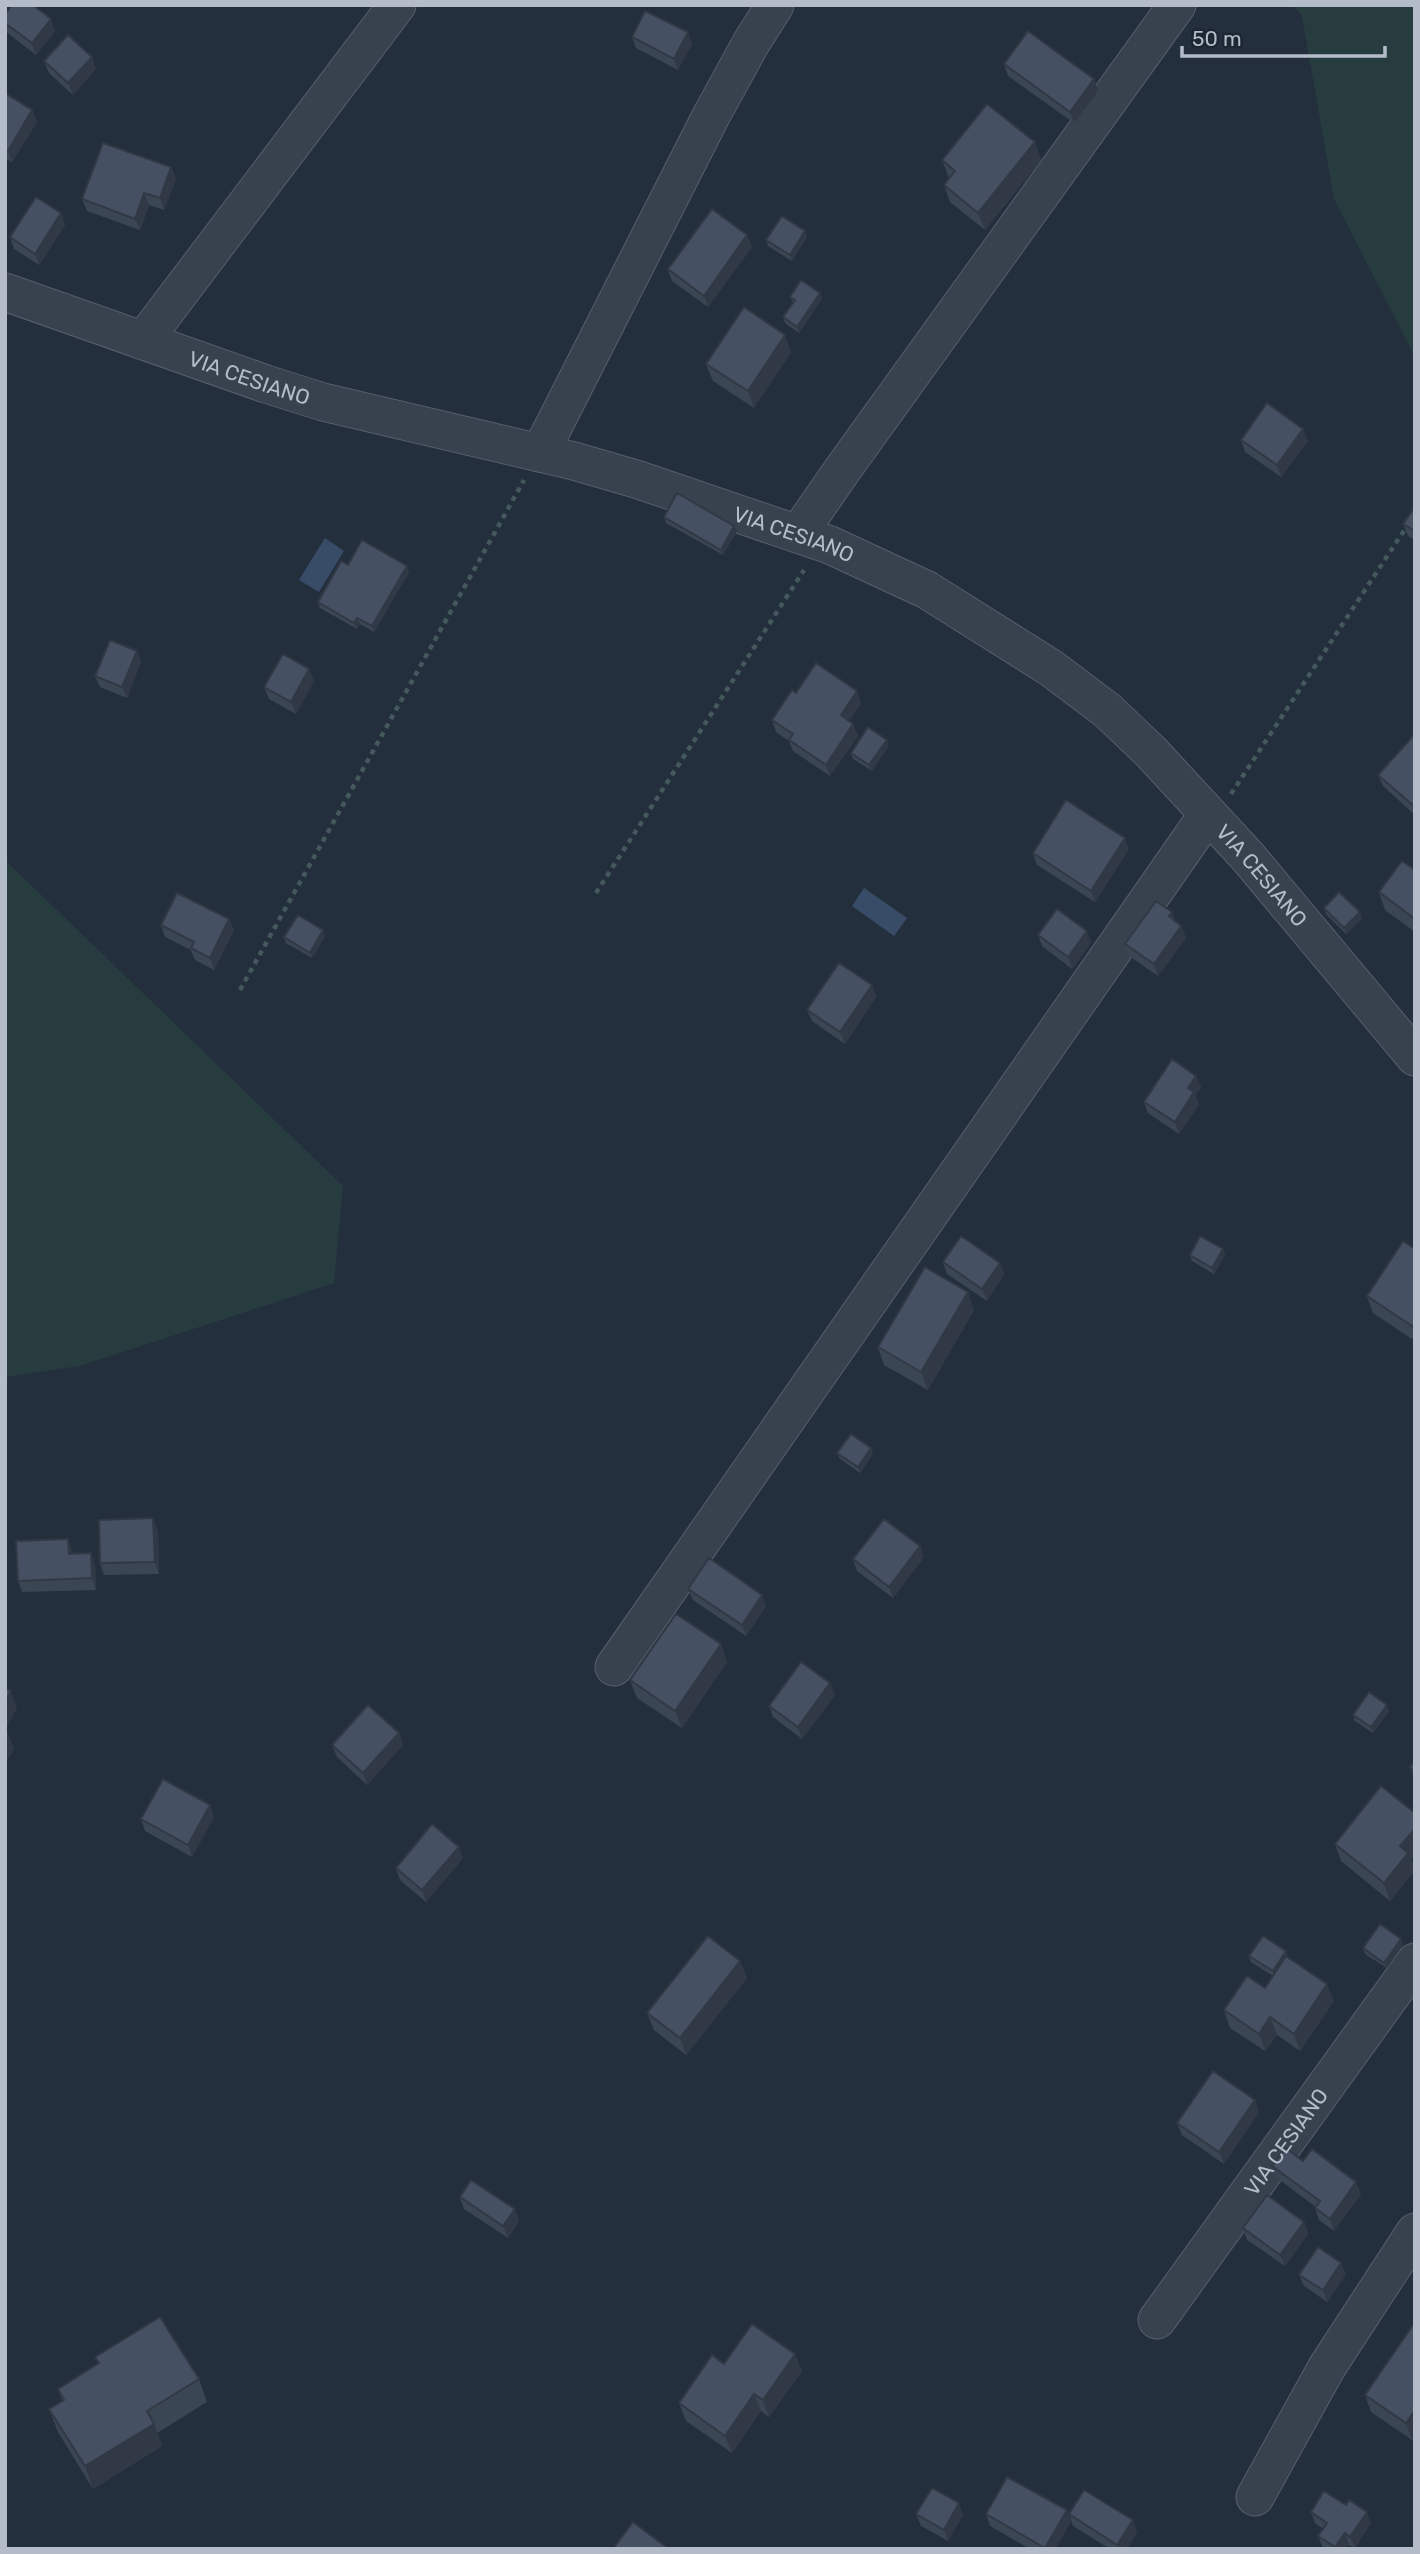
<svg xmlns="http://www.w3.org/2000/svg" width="1420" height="2554" font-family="Rubik,sans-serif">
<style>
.green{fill:#263c3f}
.water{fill:#394c67}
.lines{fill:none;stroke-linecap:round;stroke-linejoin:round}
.minor-casing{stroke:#565f6c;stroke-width:39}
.path{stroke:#44595c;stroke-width:4.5;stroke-dasharray:5 5;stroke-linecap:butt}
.minor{stroke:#38414e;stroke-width:37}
.wall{fill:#3b4654}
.shaded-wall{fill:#303945}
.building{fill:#455162;stroke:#303945;stroke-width:2}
.labels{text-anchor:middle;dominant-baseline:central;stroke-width:5;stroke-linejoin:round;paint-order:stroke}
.street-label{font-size:21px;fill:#b4bcc9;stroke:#1d2633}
</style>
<rect width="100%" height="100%" fill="#242f3e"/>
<!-- green -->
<path class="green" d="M1293,5H1415V357L1334,199L1302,16Z
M5,860L343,1186L334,1283L80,1366L5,1377Z"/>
<!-- water -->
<path class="water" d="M325,538L344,551L319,592L299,580Z
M864,888L907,918L894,936L852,906Z"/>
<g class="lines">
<!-- minor casing -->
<g class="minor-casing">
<g id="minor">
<path id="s1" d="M5,292L266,384L323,402L574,461L639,480L830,545L927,590L1051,668L1108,711L1151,752L1248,857L1415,1057"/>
<path d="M143,341L397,5"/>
<path d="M540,453L711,116L751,43L775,5"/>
<path d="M798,534L843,469L1177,5"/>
<path d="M614,1667L1208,814"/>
<path id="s2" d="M1157,2320L1415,1962"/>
<path d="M1255,2497L1327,2367L1415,2232"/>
</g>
</g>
<!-- path -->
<path class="path" d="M1231,794L1407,526
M596,893L804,570
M240,990L524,480"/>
<!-- minor -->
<use href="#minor" class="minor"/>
</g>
<!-- wall -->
<path class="wall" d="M5,14L55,31L36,55L5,31Z
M632,37L692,44L678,70L636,48Z
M44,61L96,69L73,95L49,73Z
M1004,64L1094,79L1098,91L1074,123L1008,76Z
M5,93L32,110L37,122L12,162L5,158Z
M942,160H1041L985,230L950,202L944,185L949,178Z
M171,167L176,179L164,210L149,205L140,230L87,211L82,199Z
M61,213L65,225L39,265L14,249L10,237Z
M805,231L807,237L792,261L768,246L766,240Z
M752,247L708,307L672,281L668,269Z
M820,293L822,299L799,333L785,323L783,317L793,303L790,297Z
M785,335L791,352L754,408L713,381L706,364Z
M1241,440L1308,441L1281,477L1245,452Z
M1415,507V540L1408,536L1403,524Z
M664,517L737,531L723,555L666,523Z
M348,565L409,572L374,632L360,624L357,629L320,608L318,602Z
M137,651L141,662L127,698L100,687L95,676Z
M309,669L314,681L296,714L269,699L264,687Z
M796,693L861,703L849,721L853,724L858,736L830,776L793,751L789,741L776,732L772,720Z
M1415,734V815L1383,786L1378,775Z
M889,745L872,771L853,759L851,753Z
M1129,849L1095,902L1037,865L1033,853Z
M1415,870V932L1385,910L1379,892Z
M1324,908L1362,918L1346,934L1326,914Z
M1172,912L1175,921L1181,926L1186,938L1158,976L1129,956L1125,944Z
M229,919L234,930L214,970L195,960L191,950L165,937L161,925Z
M1038,935L1091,943L1072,969L1042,946Z
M325,936L312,958L286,943L284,937Z
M872,985L876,997L845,1044L812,1021L807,1010Z
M1196,1076L1201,1087L1195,1095L1199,1104L1179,1134L1148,1113L1144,1102Z
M1223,1249L1225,1255L1214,1274L1192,1261L1190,1255Z
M1415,1249V1341L1373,1313L1367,1296Z
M943,1262L1000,1263L1004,1274L987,1301L947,1274Z
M974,1310L928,1390L884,1365L878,1347Z
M871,1448L873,1454L860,1473L840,1459L837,1453Z
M158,1530L159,1574L104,1575L100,1563Z
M72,1551V1553L95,1564L96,1590L22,1592L18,1581Z
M924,1557L893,1598L857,1571L853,1559Z
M688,1589L766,1606L746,1636L693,1600Z
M721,1644L727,1662L682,1728L637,1698L630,1680Z
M835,1695L802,1739L773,1717L769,1706Z
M1389,1711L1373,1733L1355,1721L1353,1715Z
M399,1733L403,1745L367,1785L337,1757L332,1745Z
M1415,1761V1779L1410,1767Z
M210,1805L214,1817L192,1857L145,1831L141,1819Z
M1335,1844L1411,1859L1415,1870L1390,1901L1341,1861Z
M463,1858L426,1902L400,1880L396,1868Z
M1403,1945L1387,1968L1365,1954L1363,1948Z
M1286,1951L1288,1958L1334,2001L1300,2051L1277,2035L1265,2051L1230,2028L1224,2010L1265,1988L1273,1976L1251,1962L1249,1956Z
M740,1961L747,1978L686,2055L654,2030L647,2013Z
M1255,2100L1259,2112L1224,2164L1182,2135L1177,2123Z
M1303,2161L1361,2194L1334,2231L1319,2220L1315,2208L1316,2207L1277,2178L1272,2166Z
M460,2197L519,2221L508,2238L464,2209Z
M1304,2222L1308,2234L1285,2266L1247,2240L1243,2228Z
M1346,2274L1327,2302L1304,2286L1299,2275Z
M1415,2327V2437L1412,2440L1371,2412L1365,2395Z
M95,2357L199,2379L207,2402L157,2433L162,2446L93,2489L58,2432L49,2409L62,2401L58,2389L98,2364Z
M724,2364L802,2371L769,2417L761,2411L732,2453L686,2421L679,2403Z
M1311,2512L1371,2523L1355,2548L1349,2545L1346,2549H1324L1323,2548L1318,2536L1323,2529L1315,2523Z
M916,2514L963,2515L948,2541L921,2526Z
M986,2514L1071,2522L1055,2549H1030L990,2526Z
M1069,2514L1137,2532L1127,2549H1110L1073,2526Z"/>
<!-- shaded-wall -->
<path class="shaded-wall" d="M51,19L55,31L36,55L32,43Z
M688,32L692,44L678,70L674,59Z
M92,57L96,69L73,95L68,83Z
M1094,79L1098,91L1074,123L1070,112Z
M32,110L37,122L12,162L8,151Z
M1035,142L1041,160L985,230L978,213Z
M171,167L176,179L164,210L160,198Z
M144,193L149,205L140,230L135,219Z
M61,213L65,225L39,265L35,254Z
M805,231L807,237L792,261L790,255Z
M747,235L752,247L708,307L704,296Z
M820,293L822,299L799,333L797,327Z
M785,335L791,352L754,408L748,391Z
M1303,429L1308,441L1281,477L1277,465Z
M734,526L737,531L723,555L721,550Z
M407,566L409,572L374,632L372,626Z
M357,618L360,624L357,629L354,623Z
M137,651L141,662L127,698L122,687Z
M309,669L314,681L296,714L291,702Z
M857,691L861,703L845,727L841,715Z
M853,724L858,736L830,776L826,765Z
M887,740L889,745L872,771L869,765Z
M1125,838L1129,849L1095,902L1091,891Z
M1172,912L1176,923L1169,916Z
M1360,912L1362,918L1346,934L1344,928Z
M229,919L234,930L214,970L210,958Z
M1181,926L1186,938L1158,976L1154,964Z
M323,930L325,936L312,958L310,953Z
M1087,931L1091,943L1072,969L1068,957Z
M872,985L876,997L845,1044L840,1032Z
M1196,1076L1201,1087L1195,1095L1199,1104L1179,1134L1175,1122L1188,1088Z
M1223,1249L1225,1255L1214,1274L1212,1268Z
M1000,1263L1004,1274L987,1301L982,1289Z
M968,1292L974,1310L928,1390L921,1372Z
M871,1448L873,1454L860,1473L858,1467Z
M153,1518L158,1530L159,1574L155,1562Z
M68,1539L72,1551L73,1565L69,1554Z
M920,1546L924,1557L893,1598L889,1587Z
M91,1553L95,1564L96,1590L92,1578Z
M762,1595L766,1606L746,1636L742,1625Z
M721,1644L727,1662L682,1728L675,1711Z
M830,1683L835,1695L802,1739L798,1727Z
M11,1691L17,1708L5,1730V1701Z
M1387,1705L1389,1711L1373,1733L1371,1727Z
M7,1731L14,1749L5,1764V1735Z
M399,1733L403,1745L367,1785L363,1773Z
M210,1805L214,1817L192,1857L188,1845Z
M1415,1829V1854L1411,1859L1415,1870L1390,1901L1384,1883L1400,1846Z
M459,1847L463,1858L426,1902L422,1890Z
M1401,1939L1403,1945L1387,1968L1384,1963Z
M1286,1951L1288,1957L1275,1977L1273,1971Z
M740,1961L747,1978L686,2055L680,2038Z
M1327,1984L1334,2001L1300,2051L1294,2034Z
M1270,2017L1277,2035L1265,2051L1259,2034Z
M1255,2100L1259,2112L1224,2164L1219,2152Z
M1356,2182L1361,2194L1334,2231L1330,2219Z
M515,2209L519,2221L508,2238L503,2226Z
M1304,2222L1308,2234L1285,2266L1280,2255Z
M1341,2263L1346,2274L1327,2302L1323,2290Z
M795,2354L802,2371L769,2417L763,2400Z
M754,2394L761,2411L732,2453L725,2436Z
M1415,2410V2437L1412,2440L1406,2423Z
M154,2424L162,2446L93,2489L85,2466Z
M959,2503L963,2515L948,2541L944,2530Z
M1067,2510L1071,2522L1055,2549H1045Z
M1367,2512L1371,2523L1355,2548L1350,2537Z
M1133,2520L1137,2532L1127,2549H1119L1117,2545Z
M1345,2533L1349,2545L1346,2549H1336L1335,2547Z"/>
<!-- building -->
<path class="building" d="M12,5H33L51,19L32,43L5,23V14Z
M645,11L688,32L674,59L632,37Z
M1028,31L1094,79L1070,112L1004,64Z
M68,35L92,57L68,83L44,61Z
M5,93L32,110L8,151L5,149Z
M987,104L1035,142L978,213L944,185L955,171L942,160Z
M103,143L171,167L160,198L144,193L135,219L82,199Z
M36,197L61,213L35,254L10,237Z
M712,209L747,235L704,296L668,269Z
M782,216L805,231L790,255L766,240Z
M801,280L820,293L797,327L783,317L795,300L790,297Z
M744,307L785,335L748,391L706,364Z
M1267,403L1303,429L1277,465L1241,440Z
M677,493L734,526L721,550L664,517Z
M1415,507V531L1403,524Z
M362,540L407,566L372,626L357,618L354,623L318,602L341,561L348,565Z
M110,640L137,651L122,687L95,676Z
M283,654L309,669L291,702L264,687Z
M816,663L857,691L841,715L853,724L826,765L789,740L793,734L772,720L792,690L796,693Z
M868,727L887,740L869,765L851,753Z
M1415,734V807L1378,775Z
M1066,800L1125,838L1091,891L1033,853Z
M1402,861L1415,870V919L1379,892Z
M1339,892L1360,912L1344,928L1324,908Z
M177,893L229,919L210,958L191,948L194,942L161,925Z
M1156,901L1172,912L1169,916L1181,926L1154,964L1125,944Z
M1057,909L1087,931L1068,957L1038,935Z
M298,915L323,930L310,953L284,937Z
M839,963L872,985L840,1032L807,1010Z
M1172,1059L1196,1076L1188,1088L1194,1092L1175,1122L1144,1102Z
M961,1236L1000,1263L982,1289L943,1262Z
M1200,1236L1223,1249L1212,1268L1190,1255Z
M1403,1241L1415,1249V1328L1367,1296Z
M925,1267L968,1292L921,1372L878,1347Z
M851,1434L871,1448L858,1467L837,1453Z
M153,1518L155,1562L100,1563L99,1520Z
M884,1519L920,1546L889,1587L853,1559Z
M68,1539L69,1554L91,1553L92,1578L18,1581L16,1541Z
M709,1558L762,1595L742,1625L688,1589Z
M676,1614L721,1644L675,1711L630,1680Z
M801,1662L830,1683L798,1727L769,1706Z
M5,1688L11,1691L5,1701Z
M1369,1692L1387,1705L1371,1727L1353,1715Z
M368,1705L399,1733L363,1773L332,1745Z
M1415,1761V1771L1410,1767Z
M163,1779L210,1805L188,1845L141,1819Z
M1381,1786L1415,1813V1829L1400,1846L1408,1853L1384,1883L1335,1844Z
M432,1824L459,1847L422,1890L396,1868Z
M1380,1924L1401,1939L1384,1963L1363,1948Z
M708,1936L740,1961L680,2038L647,2013Z
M1263,1936L1286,1951L1273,1971L1249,1956Z
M1286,1956L1327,1984L1294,2034L1270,2017L1259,2034L1224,2010L1247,1976L1265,1988Z
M1213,2071L1255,2100L1219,2152L1177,2123Z
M1286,2148L1303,2161L1312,2149L1356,2182L1330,2219L1315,2208L1320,2201L1272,2166Z
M471,2180L515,2209L503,2226L460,2197Z
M1267,2195L1304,2222L1280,2255L1243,2228Z
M1318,2247L1341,2263L1323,2290L1299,2275Z
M160,2317L199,2379L147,2411L154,2424L85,2466L49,2409L64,2400L58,2389L99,2363L95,2357Z
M752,2324L795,2354L763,2400L754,2394L725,2436L679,2403L712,2355L724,2364Z
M1413,2325L1415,2327V2410L1406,2423L1365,2395Z
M1007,2477L1067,2510L1045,2548L986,2514Z
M932,2488L959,2503L944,2530L916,2514Z
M1084,2490L1133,2520L1117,2545L1069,2514Z
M1324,2491L1346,2505L1349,2500L1367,2512L1350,2537L1345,2533L1335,2547L1318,2536L1327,2523L1311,2512Z
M633,2522L669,2549H613Z"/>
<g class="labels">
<!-- street labels -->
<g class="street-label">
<text stroke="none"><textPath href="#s1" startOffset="259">VIA CESIANO</textPath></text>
<text stroke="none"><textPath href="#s1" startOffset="826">VIA CESIANO</textPath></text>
<text stroke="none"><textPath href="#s1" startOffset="1414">VIA CESIANO</textPath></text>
<text stroke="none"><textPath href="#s2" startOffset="220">VIA CESIANO</textPath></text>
</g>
</g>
<!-- border -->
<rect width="1420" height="2554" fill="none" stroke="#b4bcc9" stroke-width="14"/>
<!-- scale -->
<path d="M1182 46v10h203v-10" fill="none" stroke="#b4bcc9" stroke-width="3.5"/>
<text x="1192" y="46" font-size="21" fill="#b4bcc9" stroke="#1d2633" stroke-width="5" paint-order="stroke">50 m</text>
</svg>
